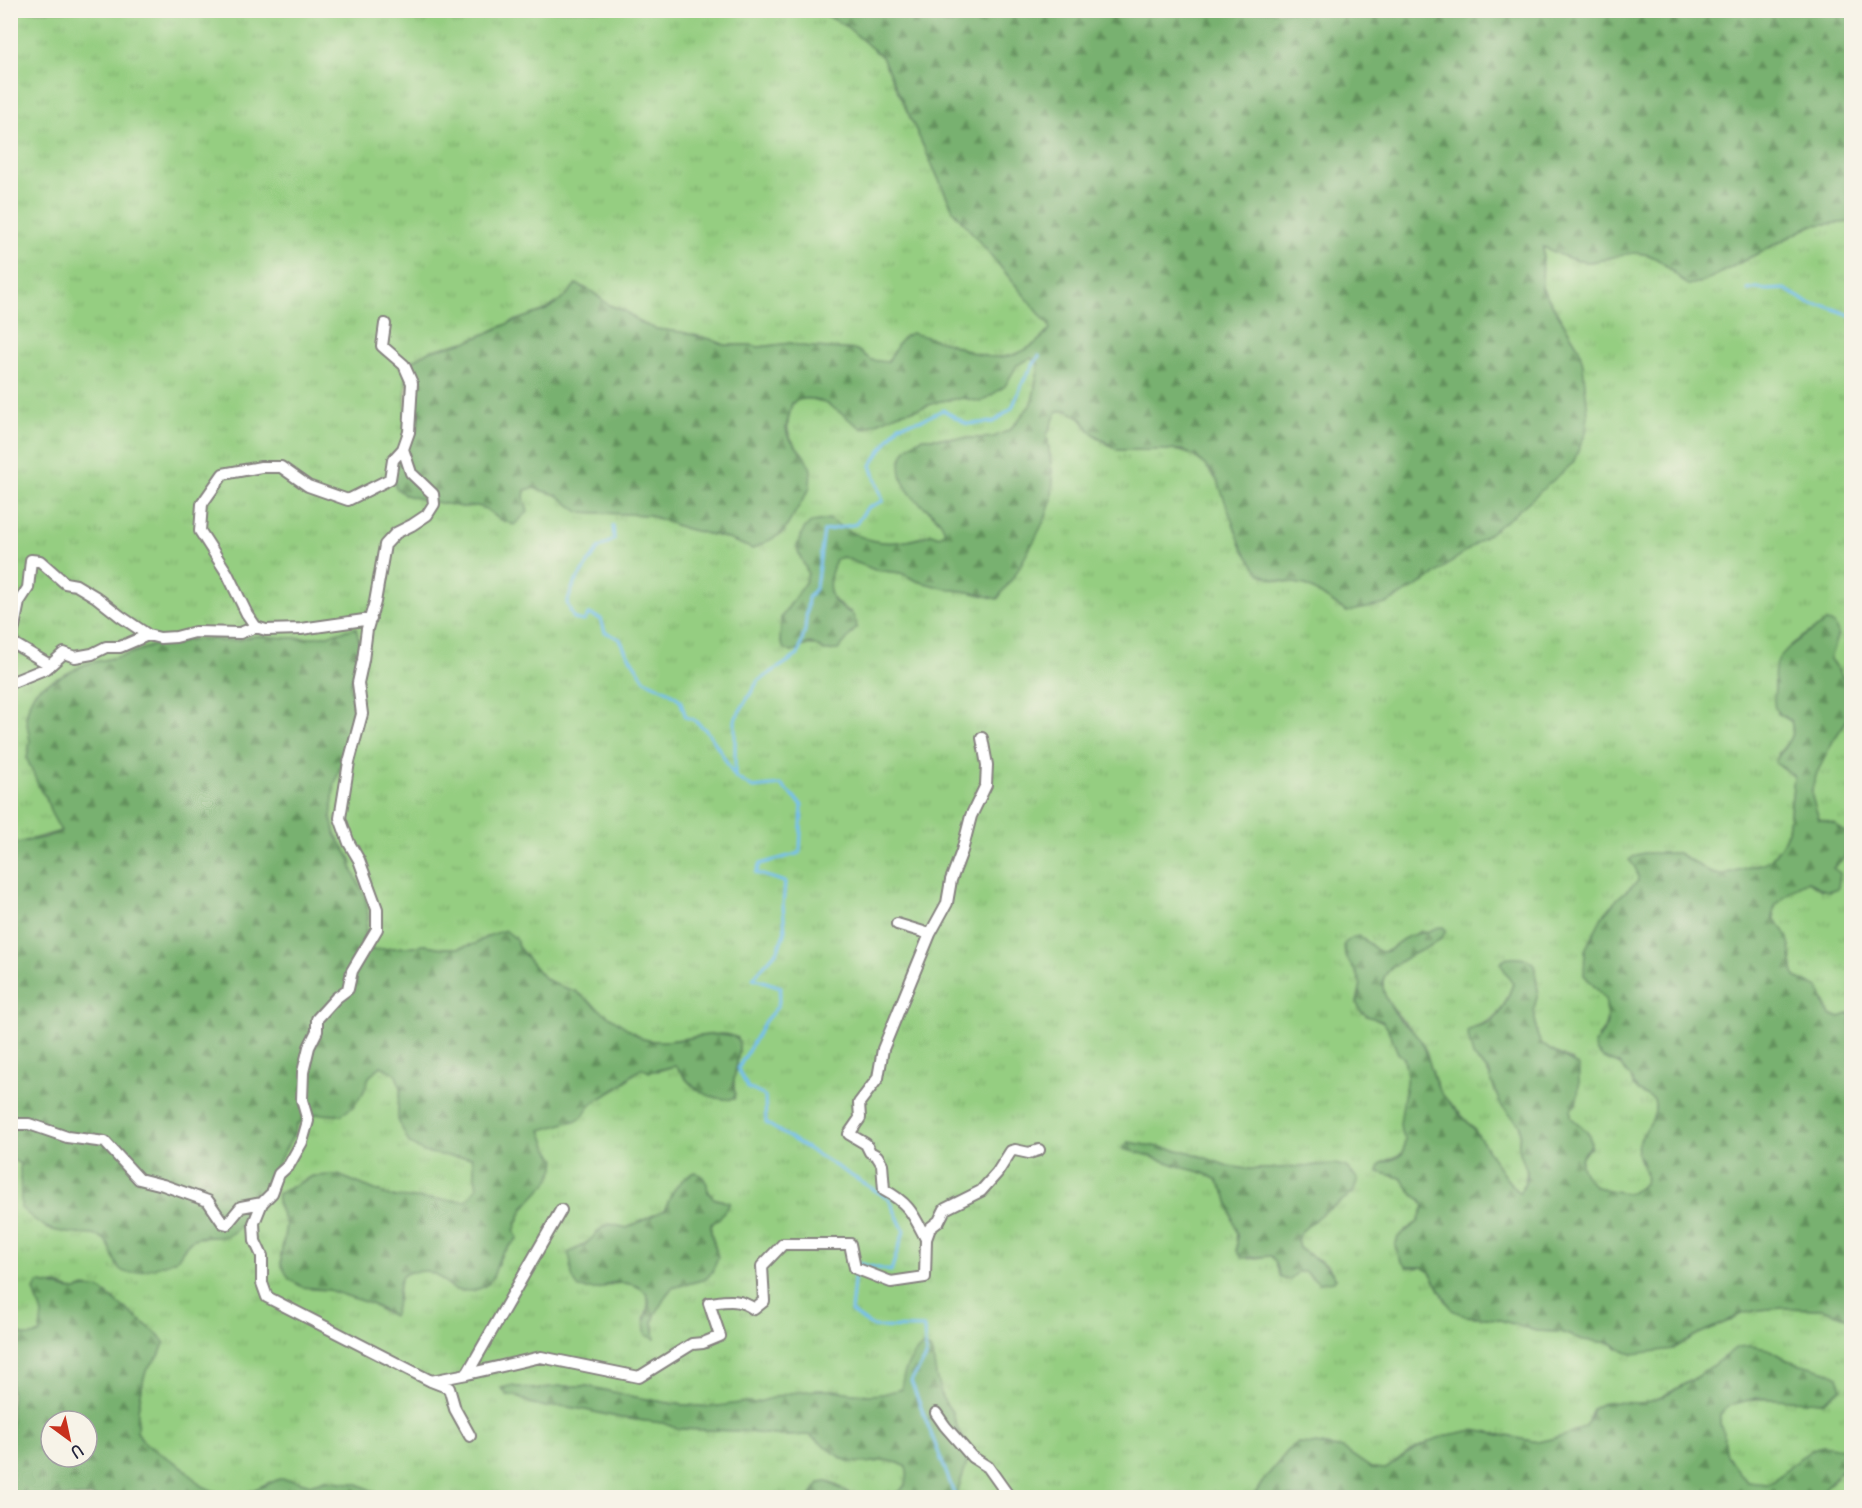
<svg xmlns="http://www.w3.org/2000/svg" width="1862" height="1508" font-family="Delius,sans-serif">
<style>
.grass{fill:url(#grass-tufts);stroke:#5c785e;stroke-width:1.5;fill-rule:evenodd}
.forest{fill:url(#forest-firs);stroke:#4d6a55;stroke-width:1.5;fill-rule:evenodd}
.lines{fill:none;stroke-linecap:round;stroke-linejoin:round}
.stream{stroke:#75bfee;stroke-width:3}
.minor-casing{stroke:#868380;stroke-width:14}
.minor{stroke:#fff;stroke-width:10}
</style>
<defs>
<pattern id="grass-tufts" width="24" height="20" patternUnits="userSpaceOnUse" patternTransform="scale(1.5)"><rect width="24" height="20" fill="#95ce81"/><path d="M3 7l-1-3M5 7V3M7 7l1-3M15 17l-1-3M17 17v-4M19 17l1-3" fill="none" stroke="#80b170"/></pattern>
<pattern id="forest-firs" width="22" height="20" patternUnits="userSpaceOnUse" patternTransform="scale(1.5)"><rect width="22" height="20" fill="#78b16f"/><path d="M5 1l3.5 6h-7zM16 11l3.5 6h-7z" fill="#62905c"/></pattern>
</defs>
<rect width="100%" height="100%" fill="#f7f3e8"/>
<filter id="ink" filterUnits="userSpaceOnUse"><feTurbulence type="fractalNoise" baseFrequency=".0167" numOctaves="2"/><feDisplacementMap in="SourceGraphic" scale="12" xChannelSelector="R" yChannelSelector="G"/><feConvolveMatrix kernelMatrix="1 2 1 2 8 2 1 2 1" color-interpolation-filters="sRGB"/></filter>
<filter id="wash" filterUnits="userSpaceOnUse"><feTurbulence type="fractalNoise" baseFrequency=".008" numOctaves="4" result="noise"/><feDisplacementMap in="SourceGraphic" scale="24" xChannelSelector="R" yChannelSelector="G"/><feGaussianBlur stdDeviation="1.35" result="paint"/><feColorMatrix in="noise" values="0 0 0 0 0 0 0 0 0 0 0 0 0 0 0 0 0 1.4 0 .05"/><feComposite in="paint" operator="in"/></filter>
<g filter="url(#wash)">
<rect width="100%" height="100%" fill="#ebe4c6"/>
<!-- grass -->
<path class="grass" d="M818,10L846,26L882,57L953,210L1049,325L1050,329C1031,352 1005,364 976,354C967,351 958,345 949,344C933,341 914,343 898,343L894,355L887,363L870,360L857,350L799,346L791,343L758,347L750,345H725L710,339L681,332L656,329L641,323L625,311L609,305L591,291L576,284L565,297L546,310L514,321L469,341L429,351L406,365L405,495L462,507L478,506L486,509L499,519L524,497L525,490L533,488L557,495L579,512L649,515L683,528L726,538L753,549L804,456C785,432 785,433 792,403C816,388 844,415 864,429L899,413L918,409L940,401L964,398L981,402L1005,386L1017,365L1031,358L1038,363V371L1032,403L1010,430L994,437L984,438H922L903,482L913,496L943,524L945,532L939,537L931,534C890,550 864,543 828,519L799,554L808,573L806,581L781,618L791,652C808,644 809,641 825,651L851,612C838,606 825,594 829,577C830,571 834,565 836,559L843,557L875,570L901,573L917,581L947,589L969,592L998,599L1035,539L1053,479L1047,435L1057,411C1078,408 1078,417 1089,430C1095,436 1108,445 1116,449C1122,451 1132,450 1139,450C1178,450 1194,445 1218,482L1275,580L1306,585L1347,612L1579,348L1542,288L1543,246C1557,253 1571,261 1587,262C1608,262 1630,247 1651,256C1665,262 1676,275 1687,285L1703,282L1813,225L1851,222V689L1830,659L1838,633L1826,622C1808,634 1775,650 1775,675C1774,688 1776,701 1777,713L1791,721C1796,736 1787,743 1778,754L1781,768L1789,771L1794,777L1788,831L1781,846L1771,859L1764,863L1720,875L1711,873L1678,853L1661,854L1635,866L1638,873V881L1618,898L1584,975L1606,999C1607,1013 1609,1026 1598,1037L1603,1058L1619,1064L1631,1077L1633,1085L1639,1091L1654,1100C1661,1122 1635,1135 1638,1156C1640,1165 1649,1174 1644,1183C1641,1188 1635,1191 1629,1194L1595,1187C1583,1174 1572,1159 1591,1147C1590,1128 1583,1129 1571,1118V1109L1576,1104L1573,1061L1550,1050L1540,1042L1537,1034L1534,1009L1538,991L1534,965C1522,955 1514,958 1501,962L1513,984C1502,1009 1502,1018 1474,1027L1478,1062C1492,1071 1492,1087 1500,1102C1504,1111 1517,1117 1520,1127C1522,1132 1519,1135 1519,1140C1517,1165 1536,1161 1520,1193C1499,1175 1489,1148 1472,1127C1462,1114 1447,1103 1439,1089C1430,1074 1430,1056 1421,1042C1410,1024 1381,1006 1383,981C1385,965 1428,946 1441,939L1421,931L1397,943L1391,949L1383,952L1378,951L1363,938L1345,956L1355,971L1361,984L1357,1003L1360,1010L1367,1016L1382,1021L1387,1027L1398,1053L1404,1058L1407,1075L1401,1132L1405,1139L1403,1153L1380,1164L1378,1172L1401,1178L1413,1195L1420,1199L1424,1206L1418,1222L1404,1231L1415,1268L1422,1267L1430,1272L1447,1303L1465,1316L1497,1319L1536,1331L1560,1332L1583,1340L1611,1343L1625,1352L1673,1349L1696,1335L1726,1322L1741,1314L1758,1310L1783,1308L1823,1309L1851,1319V1497H1820L1823,1489L1837,1478L1801,1457C1793,1465 1778,1483 1767,1484C1761,1485 1753,1483 1747,1482C1741,1474 1732,1465 1727,1456C1724,1450 1725,1440 1723,1433C1722,1427 1718,1422 1720,1415C1729,1390 1802,1401 1823,1402L1799,1364L1787,1360L1768,1349L1716,1363L1697,1377L1656,1400L1643,1403H1605L1593,1409L1586,1426L1564,1436L1538,1442L1491,1433L1432,1440L1408,1453L1386,1469L1371,1468L1343,1449L1298,1443L1291,1447L1263,1481L1253,1497H953L959,1487L971,1447L960,1435L952,1412L942,1398L935,1375L933,1357L930,1349C924,1358 908,1385 901,1389C890,1396 869,1396 857,1393L711,1407L674,1404L630,1396L587,1386L535,1389L510,1386L507,1395L516,1396L530,1403L546,1407L561,1406L581,1409L621,1418L663,1423L678,1429L740,1431L783,1436L809,1435L842,1458L850,1462H876L884,1460L899,1463L906,1467L909,1476L906,1484L900,1491L888,1497L850,1494L836,1485L828,1482L819,1483L810,1498H379L375,1492L358,1484L326,1480L310,1485L294,1480L270,1482L238,1497L221,1496L200,1485L183,1467L146,1445L137,1432L138,1410L144,1377L147,1369L159,1356L164,1343L160,1336L100,1289L84,1287L77,1290L69,1289L54,1284L40,1306L42,1314L41,1333C27,1340 23,1336 11,1329V1158L20,1164L46,1228C59,1234 100,1231 107,1241C112,1247 114,1258 117,1264L179,1256L189,1242L196,1238L214,1237L253,1207L291,1139L297,1124L317,1114L341,1115L363,1093L369,1077L381,1066L395,1073L401,1088L398,1104L455,1157H472L477,1188L467,1201L392,1197L338,1175L313,1176L306,1179L285,1190L277,1202L286,1225L281,1256V1265L311,1289L329,1290L371,1304L385,1313L398,1300L399,1284L402,1276C436,1256 444,1292 462,1291C472,1290 484,1281 493,1277C498,1263 500,1253 512,1244C516,1215 526,1203 547,1183V1146L541,1130L584,1115C594,1096 609,1097 623,1084C629,1078 635,1073 642,1068L658,1071L675,1066C682,1072 685,1080 692,1085C703,1094 720,1101 734,1099C736,1092 733,1086 734,1079C736,1065 741,1052 738,1038C732,1036 725,1033 719,1034C694,1034 669,1046 643,1039L603,1012L575,991L559,986L544,978L518,947L516,939L488,936L475,944L458,948H442L426,945L373,950L363,945L368,917L366,900L352,869L351,860L335,834L331,818L334,786L347,746L354,717L350,685L354,677L348,630L323,636L305,638H288L255,636L238,640L221,641L213,639L185,640L178,644L161,643L126,655L86,664L40,687L34,693L30,701L26,717L30,741L27,759L41,791L46,797L51,813L61,831L18,843L11,838V11ZM1128,1142L1189,1152L1228,1166L1247,1169H1267L1319,1165L1353,1193C1334,1207 1309,1218 1296,1239L1299,1248L1327,1265L1336,1278H1312L1306,1272L1278,1270L1276,1262L1271,1256L1249,1259L1237,1251V1234L1226,1194L1217,1180L1210,1176L1200,1172L1154,1158ZM696,1172L713,1198L722,1200L711,1224V1233L716,1249L706,1279L672,1288L667,1294L655,1315L653,1322L655,1338L644,1319C646,1313 649,1306 648,1300C645,1281 615,1280 602,1288L570,1268L572,1260L569,1253L591,1240L603,1227L610,1224L627,1228L666,1209C669,1194 682,1176 696,1172Z
M1851,714V1013L1840,1017L1832,1016C1828,1011 1827,1008 1825,1002C1819,988 1808,982 1795,977C1792,969 1793,960 1790,952C1784,934 1771,927 1775,906L1793,889L1808,881L1821,890L1833,868L1835,824L1819,819C1817,811 1813,803 1812,796C1810,770 1837,734 1851,714Z"/>
<!-- forest -->
<path class="forest" d="M818,11H1851V222L1812,225L1703,282L1687,285C1676,275 1665,262 1651,256C1630,247 1608,262 1587,262C1571,261 1557,253 1543,247L1542,288L1579,348L1583,364L1588,415L1586,432L1573,463L1511,517L1429,579L1386,604L1347,612L1306,585L1275,580L1260,574L1242,548L1218,482L1209,469L1197,458L1183,450H1117L1090,431L1081,418L1067,410L1057,411L1047,435L1053,479L1052,499L1045,519L1035,539L1015,575L997,599L969,592L947,589L917,581L901,573L875,570L843,557L836,559C830,575 823,593 840,607C852,616 852,608 857,627L838,650L825,651L813,644L809,643L792,652L784,649L780,641L781,618L806,581L808,573L799,554L797,546L805,527L813,522L829,519C864,543 890,550 931,534L939,537L945,532C941,515 924,509 913,497C895,476 894,449 923,438H984L994,437L1010,430L1032,403L1038,371V363L1031,358L1017,365L1005,386L981,402L964,398L940,401L918,409L899,413L863,429C842,417 818,387 792,403L786,428L788,436L804,456L811,469L810,488L783,533L753,549L726,538L683,528L649,515L579,512L557,495L533,488L525,490L524,497L528,512L514,525L499,519L486,509L478,506L462,507L420,499L405,495L395,487L394,476L413,419L406,365L429,351L469,341L514,321L546,310L565,297L576,284L591,291L609,305L625,311L641,323L656,329L681,332L710,339L725,345H750L759,347L791,343L800,346L857,350L871,360L887,362C897,351 895,340 911,333C924,336 938,340 951,344C959,347 968,352 977,354C1006,363 1031,352 1050,329L1049,325L953,210L882,57L846,26Z
M1826,622L1834,624L1838,633L1830,659L1851,689V714L1833,741L1817,773L1812,789V797L1819,819L1835,824L1848,835L1845,857L1833,868L1840,873L1838,888C1825,895 1820,887 1808,881L1793,889L1775,906L1773,918C1776,921 1780,925 1783,929C1793,942 1790,962 1795,977L1819,988L1826,1009L1832,1016L1840,1017L1851,1013V1319L1823,1309L1783,1308L1758,1310L1741,1314L1726,1322L1696,1335L1673,1349L1633,1354L1625,1352L1611,1343L1583,1340L1560,1332L1536,1331L1497,1319L1465,1316L1452,1310L1430,1272L1422,1267H1407L1401,1261L1395,1246L1398,1237L1418,1222L1424,1206L1420,1199L1413,1195L1401,1178L1378,1172L1380,1164L1396,1158L1403,1153L1405,1139L1401,1132L1400,1124L1407,1075L1404,1058L1398,1053L1387,1027L1382,1021L1367,1016L1360,1010L1357,1003L1361,984L1355,971L1345,956L1344,944L1351,938L1359,936C1366,939 1375,952 1383,952C1391,952 1396,943 1403,939C1410,935 1417,934 1425,932C1434,930 1432,927 1443,927L1446,930C1445,933 1444,936 1441,938C1430,950 1386,961 1383,981C1381,994 1394,1013 1402,1022C1410,1029 1419,1035 1423,1045C1430,1059 1431,1075 1439,1089C1447,1103 1461,1114 1472,1127C1489,1148 1499,1175 1520,1193C1535,1167 1523,1171 1519,1148C1518,1140 1521,1133 1520,1125L1501,1105L1491,1081L1490,1073L1473,1056L1467,1031C1474,1027 1483,1026 1490,1022C1503,1015 1508,996 1513,984L1500,963L1507,957L1527,959L1534,964L1538,991L1534,1009L1537,1034L1540,1042L1550,1050L1579,1066C1578,1080 1582,1099 1571,1109V1117C1583,1130 1590,1128 1591,1147C1572,1159 1583,1174 1595,1187C1610,1189 1626,1198 1639,1188C1642,1186 1646,1182 1646,1177C1646,1166 1635,1158 1638,1146C1642,1128 1660,1120 1654,1100L1639,1091L1633,1085L1631,1077L1619,1064L1603,1058L1597,1052L1594,1044L1605,1030L1607,1022L1606,999L1584,975L1585,950L1602,917L1618,898L1638,881C1638,872 1636,867 1629,860L1636,855L1644,853H1678L1711,873L1720,875L1764,863L1771,859L1781,846L1788,831L1794,777C1789,770 1782,768 1775,763C1781,747 1797,739 1791,721C1772,711 1773,709 1775,688C1775,680 1773,672 1776,665C1784,645 1810,633 1826,622Z
M356,628L359,640V657L350,685L354,717L347,746L334,786L331,818L335,834L351,860L352,869L366,900L368,917L363,945L373,950L426,945L442,948H458L475,944L488,936L505,930L516,939L518,947L544,978L559,986L575,991L603,1012L643,1039C675,1048 707,1027 738,1038C741,1052 736,1065 734,1079C733,1086 736,1092 734,1099C720,1101 702,1095 692,1085C685,1079 682,1072 675,1066L649,1072L642,1068L628,1078L622,1085L594,1102L588,1107L584,1115L577,1120L541,1130L547,1146L556,1160L555,1168L547,1183L524,1207L514,1231L518,1238L500,1256L493,1277L488,1284L481,1288L472,1291L455,1290L435,1274L427,1271L409,1272L402,1276L399,1284L396,1308L393,1316L371,1304L329,1290L302,1287L289,1279L281,1264V1256L286,1225L277,1202L278,1194L313,1176L338,1175L392,1197L466,1201L477,1188L472,1157H455L423,1152L409,1143L398,1120V1104L401,1088L395,1073L381,1066L369,1077L363,1093L354,1106L341,1115L317,1114L297,1124C294,1137 287,1146 281,1157C271,1176 261,1195 251,1214C247,1220 238,1229 232,1233C220,1242 204,1232 192,1240C185,1244 183,1252 178,1258C172,1263 138,1273 130,1273C110,1273 116,1243 100,1237C93,1234 85,1235 77,1234C48,1231 43,1228 21,1208L20,1164L10,1158V837L18,843L46,837L61,831L51,813L46,797L41,791L27,759L30,741L26,717L30,701L34,693L40,687L86,664L126,655L161,643L178,644L185,640L213,639L221,641L238,640L255,636L288,638H305L323,636Z
M1128,1142L1189,1152L1228,1166L1247,1169H1267L1335,1164L1346,1167L1358,1179L1353,1193L1319,1216L1301,1232L1297,1239L1299,1248C1312,1258 1327,1263 1336,1278L1334,1281L1319,1283L1306,1272H1298L1289,1280L1281,1278L1276,1262L1271,1256L1242,1258L1237,1251V1234L1226,1194L1217,1180L1210,1176L1201,1172L1184,1168L1147,1155L1123,1149Z
M696,1172L703,1177L707,1184L708,1192L713,1198L730,1203L718,1220L711,1224V1233L718,1257L712,1272L706,1279L672,1288L667,1294L655,1315L653,1322L655,1339L646,1335C641,1317 649,1317 649,1303C649,1285 624,1281 611,1283C606,1284 603,1288 598,1289C591,1290 585,1289 579,1288C566,1273 575,1266 568,1253L585,1245L603,1227L610,1224L627,1228L666,1209C669,1194 682,1176 696,1172Z
M38,1283C51,1282 63,1291 76,1290C86,1288 91,1286 100,1289L160,1336L164,1343L159,1356L147,1369L144,1377L138,1410L137,1432L146,1445L183,1467L200,1485L227,1497H11V1329C22,1335 29,1340 40,1333L42,1314L34,1290ZM51,1421H87V1457H51Z
M922,1346L930,1349L933,1357L936,1375L942,1398L952,1412L960,1435L972,1447L959,1487L953,1497H888C902,1492 911,1483 906,1467L899,1463L884,1460L867,1463L850,1462L842,1458L809,1435L783,1436L740,1431L678,1429L663,1423L621,1418L581,1409L561,1406L546,1407L530,1403L516,1396L507,1395L501,1388L510,1386L535,1389L560,1386H587L630,1396L674,1404L711,1407L747,1402L755,1403L789,1393L816,1390H833L866,1395L883,1394L901,1389C903,1372 909,1358 922,1346Z
M1750,1346L1768,1349L1787,1360L1827,1371L1838,1377L1842,1388L1823,1402L1756,1398L1731,1405L1725,1409L1720,1415V1424L1723,1431L1727,1456L1747,1482L1767,1484L1774,1481L1801,1457L1815,1448L1823,1446L1843,1449L1847,1456V1465C1838,1476 1825,1484 1820,1497H1253L1263,1481L1291,1447L1298,1443L1315,1444L1343,1449L1371,1468L1386,1469L1408,1453L1432,1440L1448,1435L1474,1430L1538,1442L1564,1436L1586,1426L1593,1409L1605,1402L1643,1403L1663,1397L1697,1377L1737,1347Z
M279,1479L294,1480L310,1485L326,1480L358,1484L375,1492L379,1497H238Z
M828,1482L850,1494L879,1497H810L819,1483Z"/>
<g class="lines">
<!-- stream -->
<path class="stream" d="M1748,290L1757,288L1765,290L1785,289L1810,304L1826,306L1852,316
M613,526L614,539L598,549L574,584L567,603L574,619L584,621L589,614L601,619L605,632L620,639L625,650L645,680L668,691L680,700L686,717C708,722 723,757 734,775
M857,1263L891,1271L904,1231L889,1199L766,1123L765,1096L748,1088L738,1069L765,1021L778,1006L781,987L753,978L778,950L785,931L783,905L785,882L756,873L760,864L800,853L802,805L781,785L753,788L735,777V719L758,681L798,655L805,630L808,598L816,587L824,531L856,524L867,508L883,501L871,465L899,425L924,419L943,410L967,424L994,422L1012,408L1024,380L1039,356
M855,1271L851,1312L873,1327L924,1328L926,1358L911,1381L956,1498"/>
</g>
</g>
<g filter="url(#ink)">
<g class="lines">
<!-- minor casing -->
<g class="minor-casing">
<path id="minor" d="M403,449L411,473L433,494L434,504L427,515L412,525L396,533L385,545L375,602L367,629L363,660L358,683L362,714L349,762L340,818L349,843L359,860L377,909V929L352,971L348,989L336,998L317,1019V1031L309,1047L303,1072L302,1100L308,1121L302,1142L289,1165L279,1174L272,1193L262,1203L254,1223L255,1241L262,1256V1283L267,1297L431,1381L449,1388L455,1409L470,1436
M256,627L247,614L227,573L200,531L202,504L223,474L261,467H281L308,486L348,500L390,479L393,460L403,449L409,432L412,383L404,365L382,346L385,324
M50,665L11,642L19,602L28,588L31,560L40,561L65,583L76,585L96,597L120,616L148,635
M10,683L47,668L64,653L75,657L92,654L106,647H120L148,635L160,638L176,637L195,632L240,633L256,627L266,630L301,629L371,619
M982,738L987,765L986,785L971,816L962,851L951,880L947,903L930,934L883,1049L878,1078L859,1103L860,1118L849,1134L866,1144L870,1152L877,1156L882,1164L884,1190C910,1204 913,1214 926,1239L930,1228L939,1221L945,1209L981,1191L997,1173L1011,1151L1015,1150L1029,1153L1039,1150
M897,924L930,934
M10,1124H29L67,1137L105,1142L139,1179L163,1185L208,1201L223,1223L227,1224L241,1207L262,1203
M467,1374L541,1357L639,1377L692,1344L703,1343L720,1336L709,1303C727,1301 739,1298 754,1309L764,1301L762,1266L783,1244H850L855,1268L891,1282L925,1277L926,1239
M431,1381L467,1374L561,1210
M936,1413L945,1426L972,1457L988,1467L1010,1498"/>
</g>
<!-- minor -->
<use href="#minor" class="minor"/>
</g>
</g>
<!-- margin -->
<rect width="1862" height="1508" fill="none" stroke="#f7f3e8" stroke-width="36"/>
<!-- north arrow -->
<g transform="translate(69 1439) rotate(147)"><circle r="28" fill="#f7f3e8" stroke="#a29fa3" stroke-width="1.5"/>
<path d="M0-4.5L10 22L0 15L-10 22Z" fill="#c8321e"/>
<text y="-9" font-size="16" font-weight="bold" text-anchor="middle" fill="#22223b">U</text>
</g>
</svg>
